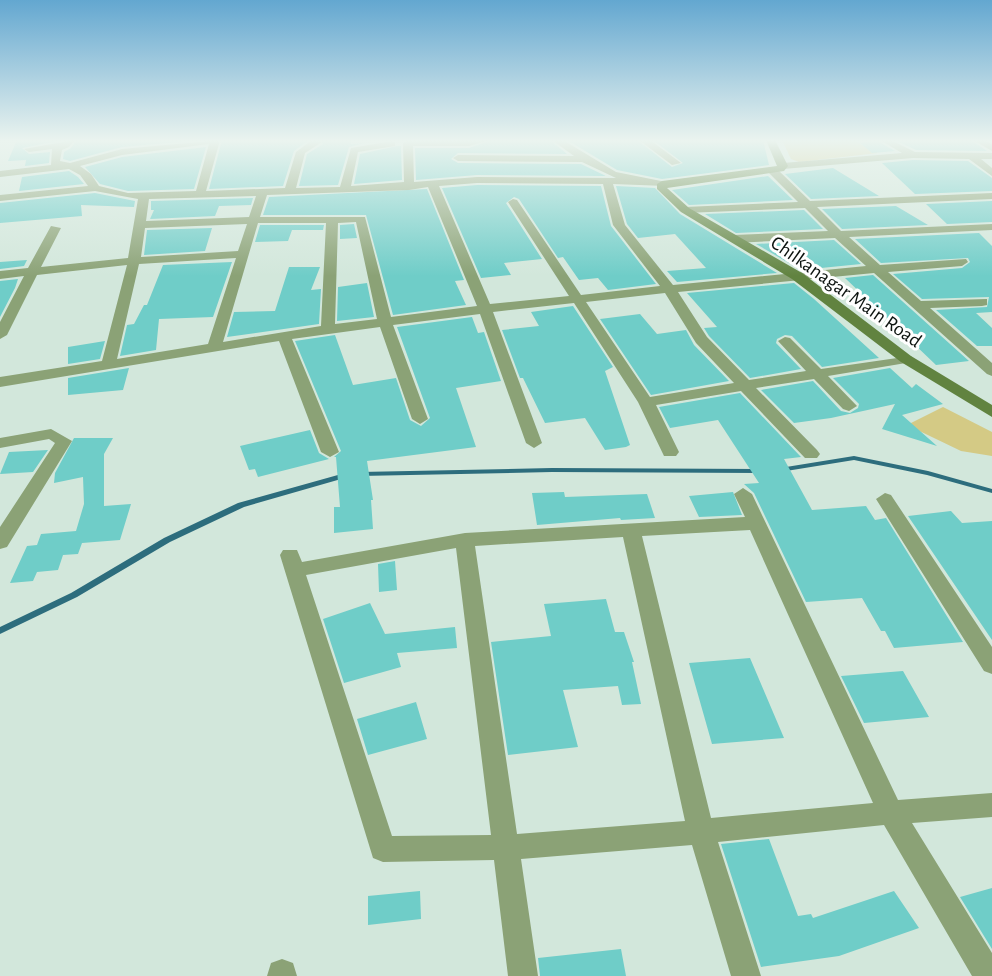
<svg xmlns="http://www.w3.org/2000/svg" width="992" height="976" font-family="'Alegreya Sans',sans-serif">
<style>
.green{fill:#d4ca85}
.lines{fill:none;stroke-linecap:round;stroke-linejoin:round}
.stream{fill:#2d6d7d;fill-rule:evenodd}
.building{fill:#6fcdc8}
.minor{fill:#8ba276;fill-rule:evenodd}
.secondary{fill:#618340;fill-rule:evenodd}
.labels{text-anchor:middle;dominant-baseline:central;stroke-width:6;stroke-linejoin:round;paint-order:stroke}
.far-street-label{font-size:20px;fill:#0c130f;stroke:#fff}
</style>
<rect width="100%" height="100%" fill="#d2e7db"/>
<!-- green -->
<path class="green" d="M782,140H853L878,153L799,162L791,159Z
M943,407L992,432V456L961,451L907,425Z"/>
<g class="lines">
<!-- stream -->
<path class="stream" d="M854,456L928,471L992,489V493L927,475L854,460L780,472L776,470L780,468Z
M552,468L759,469L763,471L759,473L552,472L360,476L356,474L360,472Z
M345,473L349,475L348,477L244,507L170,542L77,597L0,634V627L71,593L164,538L238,503Z"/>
</g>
<!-- building -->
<path class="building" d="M17,140H62L22,148L29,154L50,152L49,163L25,166L26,160L8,161Z
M77,140H200L122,147L70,161L63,159L64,152L71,148Z
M222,140L266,141L309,140L294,151L283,186L209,189Z
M321,140H351V144L365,143L349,147L338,185L299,186L307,154L323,144Z
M492,140H550L567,154L458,153L451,159L458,163L581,164L606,176L477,175L416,180L415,148H469Z
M567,140H637L672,167L683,163L653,140H763L769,165L662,179L617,170Z
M878,140L879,142L895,151L872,153L860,143Z
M895,140H971L987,151L916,150Z
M397,146H401L402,180L354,184L360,154Z
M206,147L194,189L128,191L100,184L85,167L122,157Z
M913,160L968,161L992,178V191L915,194L882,163Z
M833,168L879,196L811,199L785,174Z
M69,171L78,177L84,184L19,191L22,177Z
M768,176L793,200L689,205L672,190Z
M477,185L601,186L611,226L656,284L608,290L598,278L579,280L563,257L558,258L519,199L514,197L506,203L542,259L504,263L511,275L481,278L442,188Z
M616,186L655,188L680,214L777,273L677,282L667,271L706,268L675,234L638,238L627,224Z
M427,189L464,280L455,281L466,305L393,315L366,215H263L269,197Z
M95,193L135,201L134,207L81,205L82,216L0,223V203Z
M253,198L251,205L219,206L215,216L150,219L154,210H151V201Z
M992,201V222L947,224L926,204Z
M896,206L928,225L842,229L822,209Z
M804,210L823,229L736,233L705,214Z
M354,224L357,238L340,239V225Z
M260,225H324L323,230H292L288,241L255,242Z
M212,228L205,251L144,255L147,230Z
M979,233L992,246V312L976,313L992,328V346H977L936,310L987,307L989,297L922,299L893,274L962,268L970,262L968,258L881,263L855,239Z
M834,240L861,264L801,270L756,244Z
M27,260L24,266L0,269V262Z
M232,262L213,317L159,319L156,350L120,356L127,325L134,324L144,305H147L163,265Z
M289,267H320L311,290L321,289L319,324L227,337L234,312L275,311Z
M873,275L969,361L936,365L845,278Z
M18,279L15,288L0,317V281Z
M367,283L374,317L337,321L338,287Z
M794,283L814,299L879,358L822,367L792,336L785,335L777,339L776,343L801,369L750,378L709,336L704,328L717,327L687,293Z
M573,306L613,367L605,371L630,445L626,447L605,450L585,418L545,423L523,378H520L502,330L539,326L531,312Z
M640,314L657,334L686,330L694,345L729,381L651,395L600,319Z
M472,317L478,333L484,332L501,381L456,388L476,447L367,461L373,500H371L373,529L334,533V507H340L336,457H334L341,451L295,341L335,335L353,385L396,378L410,420L421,426L430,418L397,327Z
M105,341L100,359L68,364V347Z
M129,368L123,390L68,395V378Z
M890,368L912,388L916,384L943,404L902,415L937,446L882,429L895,404L831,418L794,423L761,390L813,381L841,411L850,413L858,408L859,404L833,378Z
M740,393L801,457L784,459L812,510L866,506L875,520L886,518L963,642L894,648L885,631H881L862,598L806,602L754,493L744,484L759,483L718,420L670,428L659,407Z
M310,430L319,453L329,459L258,477L255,469L249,470L240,446Z
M113,438L104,454V506L131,504L120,540L82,543L78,554L63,555L58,570L37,572L33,581L10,583L27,546L37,545L41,534L76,531L84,504L83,477L54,483L55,473L74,438Z
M48,450L33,472L0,474L9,452Z
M564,492L565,497L647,494L655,518L621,520L620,518L537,525L532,493Z
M733,492L742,515L699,517L689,496Z
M951,511L962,523L992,521V640L908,516Z
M395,561L397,590L379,592L378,564Z
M606,599L615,632H624L634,662H632L641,704L622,705L618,686L563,690L578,747L508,755L491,642L551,636L544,604Z
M370,603L385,634L455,627L457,648L397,653L401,667L344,683L323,619Z
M750,658L784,738L712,744L689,663Z
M903,671L929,717L864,723L841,676Z
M416,702L427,739L368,755L357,719Z
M769,839L798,916L811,914L813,918L894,891L919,928L839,956L761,967L721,844Z
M992,888V949L960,897Z
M420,891L421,919L368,925V896Z
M621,949L626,976H540L538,958Z"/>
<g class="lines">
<!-- minor -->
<path class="minor" d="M65,140H75L69,147L62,150L60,161L70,163L122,149L220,140L206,191L285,188L296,152L312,140L322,142L305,153L296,188L340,187L351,148L392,141L395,142V146L358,152L351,186L404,182L403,143L408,140H490L469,146H413L414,182L477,177L616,178L582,162L458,161L453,158L458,155L574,156L552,140H563L616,172L666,182V186L613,184L625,225L673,285L866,266L835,238L734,243L728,239L734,235L828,231L805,208L685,213L679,210L685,207L798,202L769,173V169H777L810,201L992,193V199L817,207L841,231L992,224V230L849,237L880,265L966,259L968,262L962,266L888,272L921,301L987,299V305L982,306L930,308L992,363V376L987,374L874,273L678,292L707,337L749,380L806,371L778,341L785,337L790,338L821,369L911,356L913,359L911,362L906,363L828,376L857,406L849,411L843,409L814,379L756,388L817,450L820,454L817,458H805L741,391L656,405L679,452L676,456H664L638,402L574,303L493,312L542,443L534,448L526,443L480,314L393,325L428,419L420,424L412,419L380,327L292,339L339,452L330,457L321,452L279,341L0,387V377L102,361L127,265L37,275L7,335L0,339V322L24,276L0,279V271L28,268L51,226L61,228L41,267L128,258L138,199L95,191L0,201V195L88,186L80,175L69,169L0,177V171L51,165L52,149L29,152L24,149L63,142ZM209,144L196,191L128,193L99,186L91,174L80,166L122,155ZM477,183L603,184L613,225L660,286L581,295L517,200L513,199L508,202L569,296L490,304L439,186ZM428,187L477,306L391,317L365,217H260L267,195L409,190ZM256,196L249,217L146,221L149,199ZM356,222L377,319L335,324L338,223ZM258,223H326L321,326L223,342ZM247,224L238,251L141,257L145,228ZM236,258L208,344L117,359L139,264ZM665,293L696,343L734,383L650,397L586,302Z
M639,140H650L681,163L672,165Z
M880,140H891L915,152L992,153V159H981L992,168V176L969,159L913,158L783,169L778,166L783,163L902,153Z
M973,140H984L992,144V151Z
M51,429L72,441L7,547L0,549V527L55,443L49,439L0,448V438Z
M743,488L752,494L898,800L992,793V817L912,823L992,953V976H972L884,825L718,842L761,976H731L692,845L521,859L538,976H508L494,860L383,862L373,858L280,555L283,550H297L302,562L465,533L745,517L734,494ZM750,530L873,803L711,818L642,536ZM623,537L685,821L517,834L475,546ZM456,548L491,835L392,836L306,575Z
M885,493L891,495L992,647V674L984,671L876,499Z
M282,959L293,963L297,976H267L271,963Z"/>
<!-- secondary -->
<path class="secondary" d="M766,140H775L788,166L784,171L667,188L689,208L802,273L911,356L992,405V417L901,362L792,279L681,212L657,189V184L662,181L777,166Z"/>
</g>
<!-- sky -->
<linearGradient id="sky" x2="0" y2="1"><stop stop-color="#63a7d0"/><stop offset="0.51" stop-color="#ebf4ef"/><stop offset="1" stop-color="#ebf4ef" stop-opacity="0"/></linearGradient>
<rect width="992" height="276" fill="url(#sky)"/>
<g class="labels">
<!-- far-street labels -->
<g class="far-street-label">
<text transform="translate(846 292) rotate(35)">Chilkanagar Main Road</text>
</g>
</g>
</svg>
